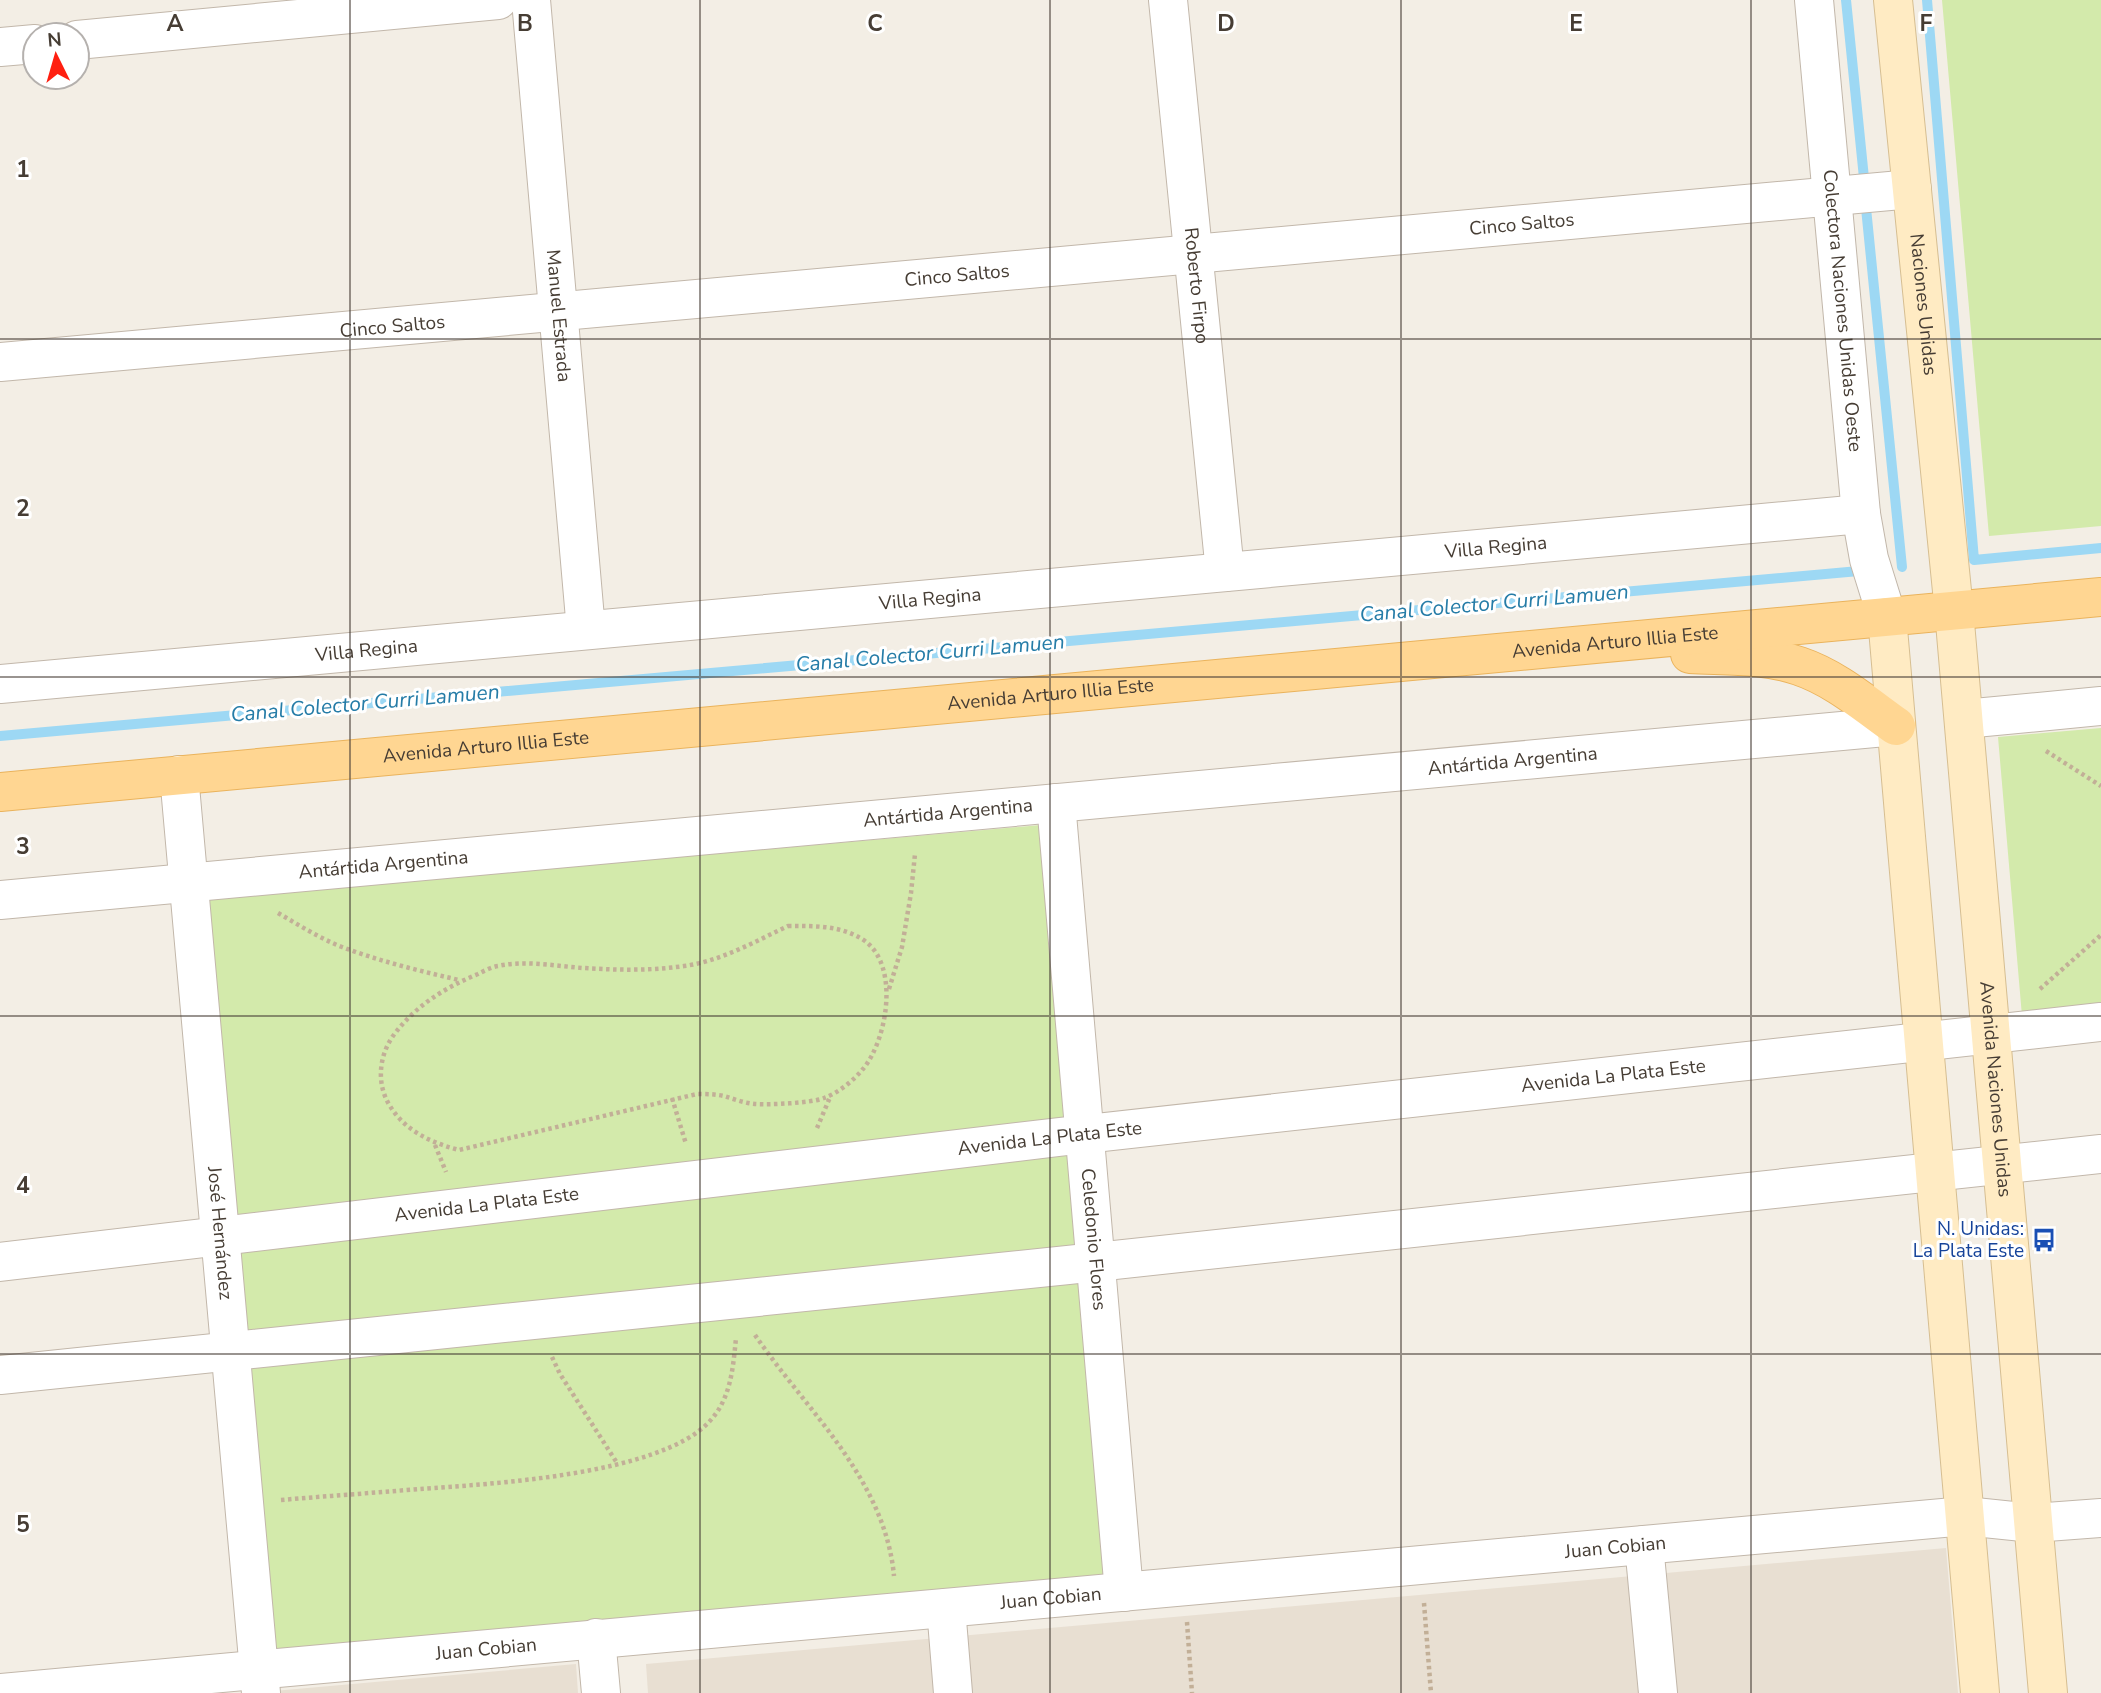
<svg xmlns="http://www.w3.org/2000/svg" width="2101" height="1693" font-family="'Nunito Sans',sans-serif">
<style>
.residential{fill:#e8dfd2}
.green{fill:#d3eaab}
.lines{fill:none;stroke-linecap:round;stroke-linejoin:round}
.stream{stroke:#9dd8f4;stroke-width:10}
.street-casing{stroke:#c2b7aa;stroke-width:40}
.secondary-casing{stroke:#d6be91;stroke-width:40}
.primary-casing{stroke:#eab35c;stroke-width:40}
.path{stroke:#c2af97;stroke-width:4.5;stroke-dasharray:3.5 3.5;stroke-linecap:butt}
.street{stroke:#fff;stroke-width:38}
.secondary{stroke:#ffebc3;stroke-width:38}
.primary{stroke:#ffd692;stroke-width:38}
.grid{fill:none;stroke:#463d34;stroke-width:2;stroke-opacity:0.55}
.labels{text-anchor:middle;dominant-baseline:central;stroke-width:6;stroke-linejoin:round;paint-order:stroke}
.street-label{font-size:19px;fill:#463d34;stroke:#fff}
.transit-label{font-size:19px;fill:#164399;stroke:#fff;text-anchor:end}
.water-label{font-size:21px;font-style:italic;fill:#257ca7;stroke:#fff}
.grid-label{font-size:23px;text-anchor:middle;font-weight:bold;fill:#463d34;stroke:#fff;stroke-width:6;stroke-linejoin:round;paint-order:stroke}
</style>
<rect width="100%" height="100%" fill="#f3eee5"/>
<!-- residential -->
<path class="residential" d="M1946,1548L1958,1693H648L646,1664Z
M576,1664L578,1693H251Z"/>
<!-- green -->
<path class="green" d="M1942,0H2101V526L1989,536Z
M2101,728V1009L2022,1016L1998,737Z
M1041,825L1107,1577L272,1650L206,899Z"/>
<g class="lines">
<!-- stream -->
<path class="stream" d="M1846,0L1864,178
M1927,0L1974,560L2101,548
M1866,208L1902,567
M0,736L1859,571"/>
<!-- street casing -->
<g class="street-casing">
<g id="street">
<path id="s1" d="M531,0L586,630"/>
<path id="s2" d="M1168,0L1225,572"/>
<path id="s3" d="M1814,0L1861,514L1869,559L1887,617"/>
<path d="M77,40L498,0"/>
<path d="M0,47L35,44"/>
<path id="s4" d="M0,362L1912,189"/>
<path id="s5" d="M0,684L1861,514"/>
<path d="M1964,719L2101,706"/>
<path id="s6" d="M179,775L261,1693"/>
<path id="s7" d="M1056,803L1124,1592"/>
<path id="s8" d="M0,900L1896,726"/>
<path id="s9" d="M0,1262L1059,1137L2101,1022"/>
<path d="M0,1375L1068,1265L2101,1154"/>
<path d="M1644,1545L1658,1693"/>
<path d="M946,1608L953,1693"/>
<path d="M596,1638L601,1693"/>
<path id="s10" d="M0,1693L1965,1516L2033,1523L2101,1518"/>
</g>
</g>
<!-- secondary casing -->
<g class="secondary-casing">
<g id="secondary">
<path id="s11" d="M1893,0L1954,611L2048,1693"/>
<path d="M1887,617L1980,1693"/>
</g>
</g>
<!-- primary casing -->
<g class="primary-casing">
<g id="primary">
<path d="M1690,654C1725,656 1765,654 1799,666C1835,678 1865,704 1896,726"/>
<path id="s12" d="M0,792L2101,597"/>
</g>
</g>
<!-- path -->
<path class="path" d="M2046,751L2101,786
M278,913C299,925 319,938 342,947C379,961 420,971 459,980
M788,926C815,926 842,925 865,941C900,967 887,1040 863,1069C853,1081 838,1093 824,1098C812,1103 769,1105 755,1104C744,1103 734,1099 724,1096C715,1094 706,1094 697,1094L459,1150C432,1143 405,1131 390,1106C376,1084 379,1056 393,1036C415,1006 444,988 478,974C484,971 491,967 498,966C525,960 555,966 583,968C617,970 650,971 684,966C721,961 754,942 788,926Z
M889,989L902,947L911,893L915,854
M2040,989L2101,935
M672,1098L686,1144
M817,1128L831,1095
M435,1145L446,1172
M755,1335C807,1411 885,1479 894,1576
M552,1357L560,1374L617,1463
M281,1500C327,1496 373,1493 419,1489C490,1484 659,1475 709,1422C731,1399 733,1368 736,1338
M1424,1603L1431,1693
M1187,1622L1192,1693"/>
<!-- street -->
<use href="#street" class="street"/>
<!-- secondary -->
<use href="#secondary" class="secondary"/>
<!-- primary -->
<use href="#primary" class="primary"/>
</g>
<!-- grid -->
<path class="grid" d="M350,0V1693M700,0V1693M1050,0V1693M1401,0V1693M1751,0V1693M0,339H2101M0,677H2101M0,1016H2101M0,1354H2101"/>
<!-- icons -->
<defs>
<g id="bus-bare" transform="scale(1.89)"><path d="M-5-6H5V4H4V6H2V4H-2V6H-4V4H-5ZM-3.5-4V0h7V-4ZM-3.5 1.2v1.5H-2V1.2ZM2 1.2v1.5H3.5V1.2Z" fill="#1a4fb4" stroke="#fff" stroke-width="2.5" paint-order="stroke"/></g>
</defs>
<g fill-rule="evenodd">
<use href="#bus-bare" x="2044" y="1240"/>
</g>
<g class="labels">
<!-- street labels -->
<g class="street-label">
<text stroke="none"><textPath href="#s4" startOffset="1528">Cinco Saltos</textPath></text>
<text stroke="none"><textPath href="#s4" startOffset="961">Cinco Saltos</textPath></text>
<text stroke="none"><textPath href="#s2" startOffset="287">Roberto Firpo</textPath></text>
<text stroke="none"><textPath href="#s11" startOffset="306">Naciones Unidas</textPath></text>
<text stroke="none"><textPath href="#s3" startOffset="312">Colectora Naciones Unidas Oeste</textPath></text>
<text stroke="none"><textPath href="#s1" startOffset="317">Manuel Estrada</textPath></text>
<text stroke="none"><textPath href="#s4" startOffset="394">Cinco Saltos</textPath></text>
<text stroke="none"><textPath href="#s5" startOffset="1502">Villa Regina</textPath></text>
<text stroke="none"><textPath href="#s5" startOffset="934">Villa Regina</textPath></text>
<text stroke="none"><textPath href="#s12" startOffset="1622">Avenida Arturo Illia Este</textPath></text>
<text stroke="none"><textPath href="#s5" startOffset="368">Villa Regina</textPath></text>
<text stroke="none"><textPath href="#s12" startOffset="1055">Avenida Arturo Illia Este</textPath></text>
<text stroke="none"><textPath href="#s12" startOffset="488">Avenida Arturo Illia Este</textPath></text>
<text stroke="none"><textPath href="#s8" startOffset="1519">Antártida Argentina</textPath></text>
<text stroke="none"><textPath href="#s8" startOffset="952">Antártida Argentina</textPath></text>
<text stroke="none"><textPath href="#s8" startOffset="385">Antártida Argentina</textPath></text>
<text stroke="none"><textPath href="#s9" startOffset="1624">Avenida La Plata Este</textPath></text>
<text stroke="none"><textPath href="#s11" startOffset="1094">Avenida Naciones Unidas</textPath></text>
<text stroke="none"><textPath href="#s9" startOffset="1057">Avenida La Plata Este</textPath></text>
<text stroke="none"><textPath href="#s9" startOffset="490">Avenida La Plata Este</textPath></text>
<text stroke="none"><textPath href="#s6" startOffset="460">José Hernández</textPath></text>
<text stroke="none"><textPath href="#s7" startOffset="438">Celedonio Flores</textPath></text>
<text stroke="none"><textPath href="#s10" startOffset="1622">Juan Cobian</textPath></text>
<text stroke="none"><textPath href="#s10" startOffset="1055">Juan Cobian</textPath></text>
<text stroke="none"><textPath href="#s10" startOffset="488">Juan Cobian</textPath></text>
</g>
<!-- transit labels -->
<g class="transit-label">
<text x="2024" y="1229">N. Unidas:<tspan x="2024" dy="22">La Plata Este</tspan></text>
</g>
<!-- water labels -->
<g class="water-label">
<text transform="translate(1494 603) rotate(-5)">Canal Colector Curri Lamuen</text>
<text transform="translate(930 653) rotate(-5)">Canal Colector Curri Lamuen</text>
<text transform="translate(365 703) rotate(-5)">Canal Colector Curri Lamuen</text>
</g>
</g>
<g class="grid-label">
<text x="175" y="31">A</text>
<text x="525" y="31">B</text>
<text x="875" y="31">C</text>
<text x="1226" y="31">D</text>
<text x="1576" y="31">E</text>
<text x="1926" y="31">F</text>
<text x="23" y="177">1</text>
<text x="23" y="516">2</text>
<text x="23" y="854">3</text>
<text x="23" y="1193">4</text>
<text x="23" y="1532">5</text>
</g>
<!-- north arrow -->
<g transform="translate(56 56) rotate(355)"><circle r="33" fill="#ffffff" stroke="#b5b1ae" stroke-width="2"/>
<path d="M0-5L12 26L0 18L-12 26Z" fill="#ff1f10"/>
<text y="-10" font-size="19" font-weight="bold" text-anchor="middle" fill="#463d34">N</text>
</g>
</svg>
